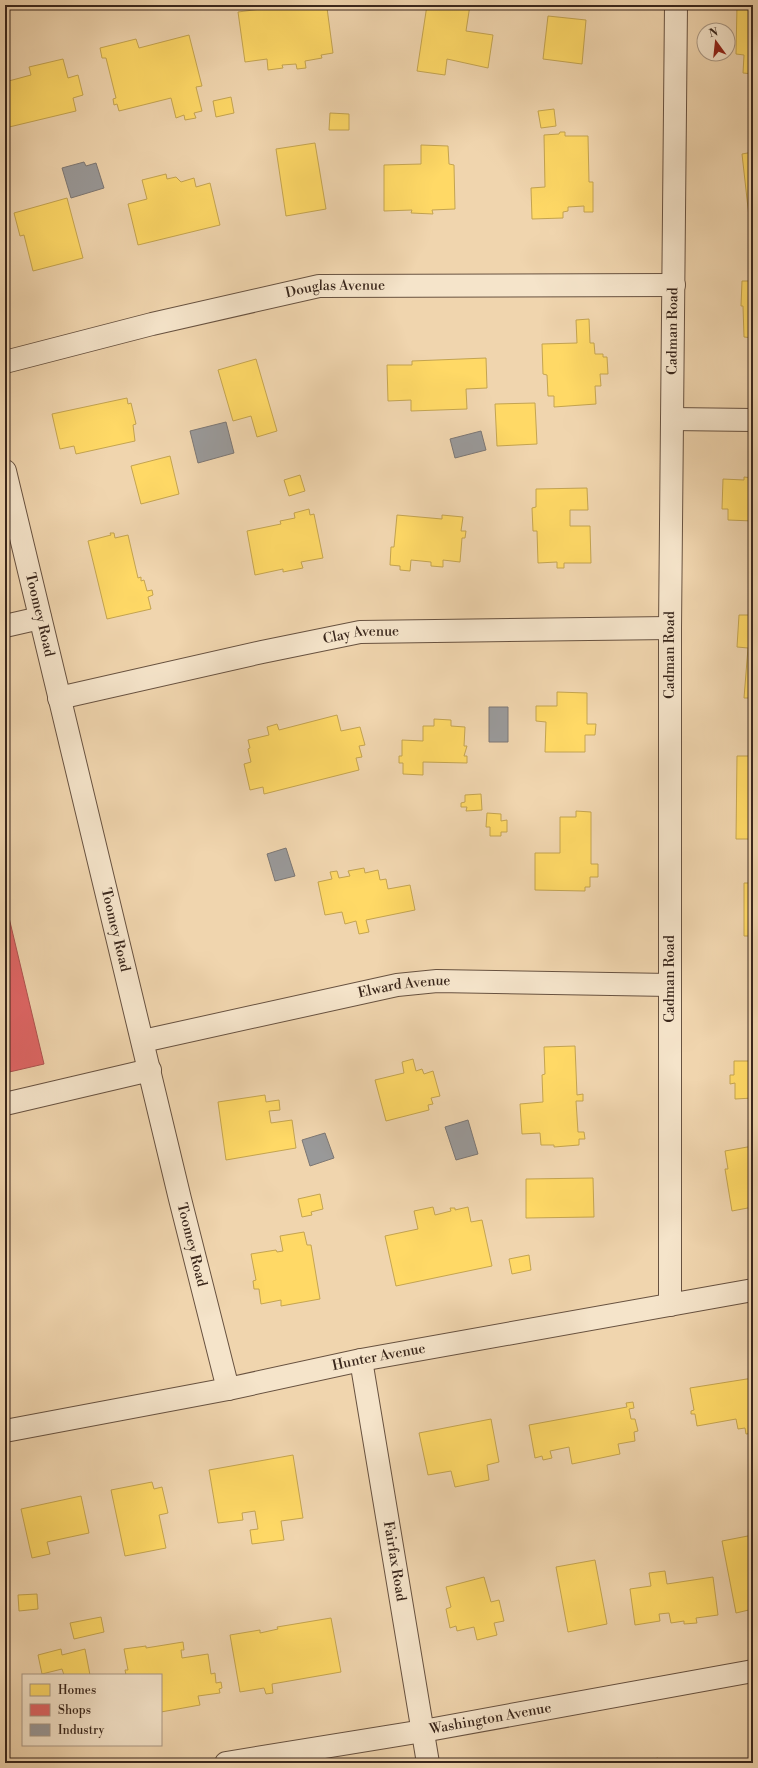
<svg xmlns="http://www.w3.org/2000/svg" width="758" height="1768" font-family="'Libre Bodoni',serif">
<style>
.homes{fill:#ffd966;stroke:#c4a450}
.shops{fill:#e06666;stroke:#ae5350}
.industry{fill:#999;stroke:#7c7774}
.lines{fill:none;stroke-linecap:round;stroke-linejoin:round}
.minor-casing{stroke:#685240;stroke-width:24}
.minor{stroke:#f5e4ca;stroke-width:22}
.labels{text-anchor:middle;dominant-baseline:central;stroke-width:4;stroke-linejoin:round;paint-order:stroke}
.street-label{font-size:14px;fill:#3a271c;stroke:#f5e4ca}
</style>
<rect width="100%" height="100%" fill="#f0d5ae"/>
<filter id="stains"><feTurbulence type="fractalNoise" baseFrequency=".005" numOctaves="4"/><feColorMatrix values="0 0 0 0 .2 0 0 0 0 .09 0 0 0 0 .02 0 0 0 .5 -.17"/></filter>
<radialGradient id="worn" r=".72"><stop offset=".6" stop-color="#630" stop-opacity="0"/><stop offset="1" stop-color="#630" stop-opacity=".3"/></radialGradient>
<!-- homes -->
<path class="homes" d="M260,5H267V9L297,5H322V9L327,8L333,53L321,55L322,58L305,61L306,68L297,69L296,64L282,65L283,68L268,70L267,59L245,62L238,12L261,9Z
M427,5H470L466,31L493,35L488,68L447,59L445,75L417,71Z
M737,5H753V74L743,73L744,55L736,54Z
M548,16L586,20L582,64L543,59Z
M189,35L202,86L196,87L202,111L194,113L196,118L185,120L184,115L176,118L171,98L119,111L117,104L114,105L113,99L116,98L106,58H102L100,48L136,39L139,48Z
M63,59L68,78L78,75L83,95L73,98L76,111L5,128V82L31,75L29,67Z
M231,97L234,113L216,117L213,101Z
M554,109L556,126L541,128L538,111Z
M330,113L349,114V130H329Z
M560,132H565V136H588L589,182H593V212H584V206L568,207V211L563,212V218L532,219L531,188L545,187L544,135L559,134Z
M315,143L326,209L286,216L276,149Z
M421,145L448,146L449,164L454,165L455,209L432,210L433,214L411,213L412,210L384,211V165L421,164Z
M753,152V234L751,235L742,154Z
M166,174L167,179L176,177L181,182L194,178L196,187L210,183L220,225L138,245L128,204L147,199L142,180Z
M67,198L83,258L33,271L24,235L20,236L14,213Z
M742,281H753V338L744,337L743,306H741Z
M589,319L590,343H594L595,354H603V357H607L608,374H600L601,386H595L596,404L554,407V396H548L547,375L543,374L542,344L577,343L576,320Z
M486,358L487,388L466,389L467,409L411,411V400L388,401L387,365H412V361Z
M256,359L277,431L257,437L251,416L233,421L218,370Z
M127,398L128,404L131,403L136,424L133,425L135,441L76,454L74,446L60,449L52,414Z
M535,403L537,444L497,446L495,404Z
M170,456L179,494L141,504L131,466Z
M300,475L305,491L289,496L284,480Z
M744,477L753,478V521L728,520V509H722L723,479L744,480Z
M587,488L588,510H570V526H590L591,563H564V568H557V562L538,563L537,531H533L532,508L536,507V489Z
M309,509L310,515L314,514L323,558L301,562L303,568L283,572V569L255,575L247,531L281,524L280,521L295,518L294,513Z
M397,515L442,519V515L463,517L461,531H466L465,538H462L460,562L443,560V567L431,566V562L411,560L410,571L400,570V566L390,565L391,547H394Z
M110,533H114L115,538L128,535L138,578L141,577V581L144,580L147,591L152,590L153,595L148,597L151,609L107,619L88,541L111,535Z
M739,615H753V698H744L748,648L737,647Z
M557,692L587,693V724H596L595,735H585V752H545L546,722L536,721V706H557Z
M337,715L341,731L360,727L365,745L359,746L362,757L356,758L359,770L264,794L263,787L250,790L244,764L251,762L248,749L250,748L248,740L269,735L267,727L277,724L279,730Z
M434,719L451,720V726L465,727L464,746H467L464,756H467V763L423,762V775L403,774V763H399V756H402V740L423,741V726H434Z
M737,756H753V839H736Z
M481,794L482,810L466,811L467,807H461V803L465,802V795Z
M576,811L591,812V864H598V877H590V887H585V891L535,890V853H560V817H576Z
M487,813L501,814V821L507,820V832H501V836H490V827H486Z
M364,868L365,873L378,870L380,880L386,879L388,889L410,885L415,910L366,920L369,932L359,934L356,921L345,924L342,912L325,915L318,882L332,879L330,872L337,871L339,878L350,876L348,871Z
M744,883H753V936H744Z
M575,1046L577,1095L583,1094V1101H576L578,1132H584L585,1139H579V1145L554,1147V1145H541L540,1133L522,1134L520,1104L543,1102L542,1075L545,1074L544,1047Z
M413,1059L416,1071L422,1069L424,1074L433,1071L440,1096L431,1098L433,1104L428,1105L429,1110L386,1121L375,1080L404,1073L402,1062Z
M734,1061H753V1098L735,1099V1083L730,1084V1075H734Z
M265,1095L266,1102L279,1100L280,1110L269,1111L271,1123L292,1120L296,1148L226,1160L218,1102Z
M753,1146V1207L732,1211L725,1169H728L725,1151Z
M593,1178L594,1217L526,1218V1179Z
M320,1194L323,1209L311,1212L312,1215L302,1217L298,1199Z
M433,1207L435,1215L451,1211L450,1208H455V1210L468,1207L471,1222L482,1220L492,1266L396,1286L385,1236L418,1229L414,1211Z
M304,1232L307,1245H311L320,1299L281,1306V1300L261,1304L259,1289H254L253,1281L256,1280L251,1254L276,1250L277,1252L283,1251L280,1236Z
M529,1255L531,1270L512,1274L509,1259Z
M753,1378V1433L746,1434L745,1428L738,1429L736,1419L697,1426L695,1414H691V1411L694,1410L690,1388Z
M633,1402L634,1408L629,1409L631,1419H635L638,1431L634,1432L635,1441L618,1444L620,1454L572,1464L569,1447L550,1451L552,1458L543,1460L542,1456L535,1458L529,1425L627,1407L626,1403Z
M491,1419L499,1462L487,1465L489,1480L455,1487L451,1471L428,1475L419,1433Z
M293,1455L303,1518L281,1521L284,1540L252,1544L250,1530L258,1529L255,1511L242,1513L243,1520L218,1523L209,1470Z
M152,1482L154,1489L162,1487L168,1513L159,1515L166,1548L125,1556L111,1490Z
M81,1496L89,1533L47,1542L50,1554L32,1558L21,1509Z
M753,1535V1609L736,1613L722,1541Z
M595,1560L607,1624L568,1632L556,1567Z
M665,1571L667,1584L713,1577L718,1615L696,1618L697,1623L684,1624V1621L671,1623L669,1613L659,1614L660,1621L635,1625L630,1589L651,1586L649,1573Z
M484,1577L491,1602L499,1600L504,1621L494,1623L497,1635L477,1640L474,1627L457,1631L456,1626L450,1628L446,1609L451,1607L446,1587Z
M37,1594L38,1609L19,1611L18,1595Z
M101,1617L104,1632L74,1639L70,1623Z
M331,1618L341,1672L272,1684L273,1693L266,1694L264,1688L240,1692L230,1635L260,1630V1633L278,1629L277,1627Z
M183,1642L184,1650H181L182,1658L208,1654L211,1674L215,1673L216,1683L221,1682L222,1688L219,1689L220,1693L198,1696L200,1705L161,1712V1675H126L125,1670H128L124,1649L146,1646V1648Z
M61,1649L62,1655L85,1649L90,1675H64L62,1669L42,1674L38,1655Z
M658,1758L659,1763H646L645,1761Z"/>
<!-- shops -->
<path class="shops" d="M5,901L44,1064L5,1073Z"/>
<!-- industry -->
<path class="industry" d="M84,162L86,166L96,163L104,188L71,198L62,168Z
M226,422L234,453L198,463L190,431Z
M481,431L486,450L455,458L450,439Z
M489,707H508V742H489Z
M286,848L295,876L275,881L267,854Z
M468,1120L478,1154L456,1160L445,1127Z
M325,1133L334,1158L310,1166L302,1140Z"/>
<g class="lines">
<!-- minor casing -->
<g class="minor-casing">
<g id="minor">
<path id="s1" d="M5,362L152,324L319,286L674,285"/>
<path d="M672,419L753,420"/>
<path id="s2" d="M5,471L180,1199L228,1389"/>
<path d="M5,626L40,618"/>
<path id="s3" d="M59,698L262,652L360,632L670,628"/>
<path id="s4" d="M143,1041L397,985L437,981L670,985"/>
<path d="M5,1104L150,1070"/>
<path id="s5" d="M670,1305V628L676,5"/>
<path id="s6" d="M361,1360L428,1763"/>
<path id="s7" d="M5,1431L228,1389L361,1360L753,1290"/>
<path id="s8" d="M226,1763L423,1731L753,1671"/>
</g>
</g>
<!-- minor -->
<use href="#minor" class="minor"/>
</g>
<g class="labels">
<!-- street labels -->
<g class="street-label">
<text stroke="none"><textPath href="#s1" startOffset="339">Douglas Avenue</textPath></text>
<text stroke="none"><textPath href="#s5" startOffset="974">Cadman Road</textPath></text>
<text stroke="none"><textPath href="#s2" startOffset="148">Toomey Road</textPath></text>
<text stroke="none"><textPath href="#s3" startOffset="309">Clay Avenue</textPath></text>
<text stroke="none"><textPath href="#s5" startOffset="650">Cadman Road</textPath></text>
<text stroke="none"><textPath href="#s2" startOffset="472">Toomey Road</textPath></text>
<text transform="translate(670 979) rotate(-90)">Cadman Road</text>
<text stroke="none"><textPath href="#s4" startOffset="267">Elward Avenue</textPath></text>
<text stroke="none"><textPath href="#s2" startOffset="796">Toomey Road</textPath></text>
<text stroke="none"><textPath href="#s7" startOffset="381">Hunter Avenue</textPath></text>
<text stroke="none"><textPath href="#s6" startOffset="204">Fairfax Road</textPath></text>
<text stroke="none"><textPath href="#s8" startOffset="268">Washington Avenue</textPath></text>
</g>
</g>
<!-- margin -->
<rect width="758" height="1768" fill="none" stroke="#f0d5ae" stroke-width="20"/>
<rect x="6" y="6" width="746" height="1756" fill="none" stroke="#3a271c" stroke-width="2"/>
<rect x="10" y="10" width="738" height="1748" fill="none" stroke="#3a271c"/>
<!-- legend -->
<rect x="22" y="1674" width="140" height="72" fill="#f5e4ca" stroke="#aa9884"/>
<rect x="30" y="1684" width="20" height="12" fill="#ffd966" stroke="#aa9884"/>
<text x="58" y="1694" font-size="12" fill="#3a271c">Homes</text>
<rect x="30" y="1704" width="20" height="12" fill="#e06666" stroke="#aa9884"/>
<text x="58" y="1714" font-size="12" fill="#3a271c">Shops</text>
<rect x="30" y="1724" width="20" height="12" fill="#999999" stroke="#aa9884"/>
<text x="58" y="1734" font-size="12" fill="#3a271c">Industry</text>
<!-- north arrow -->
<g transform="translate(716 42) rotate(345)"><circle r="19" fill="#f5e4ca" stroke="#aa9884"/>
<path d="M0-3L7 15L0 10L-7 15Z" fill="#8f2418"/>
<text y="-6" font-size="11" font-weight="bold" text-anchor="middle" fill="#3a271c">N</text>
</g>
<rect width="100%" height="100%" filter="url(#stains)"/>
<rect width="100%" height="100%" fill="url(#worn)"/>
</svg>
